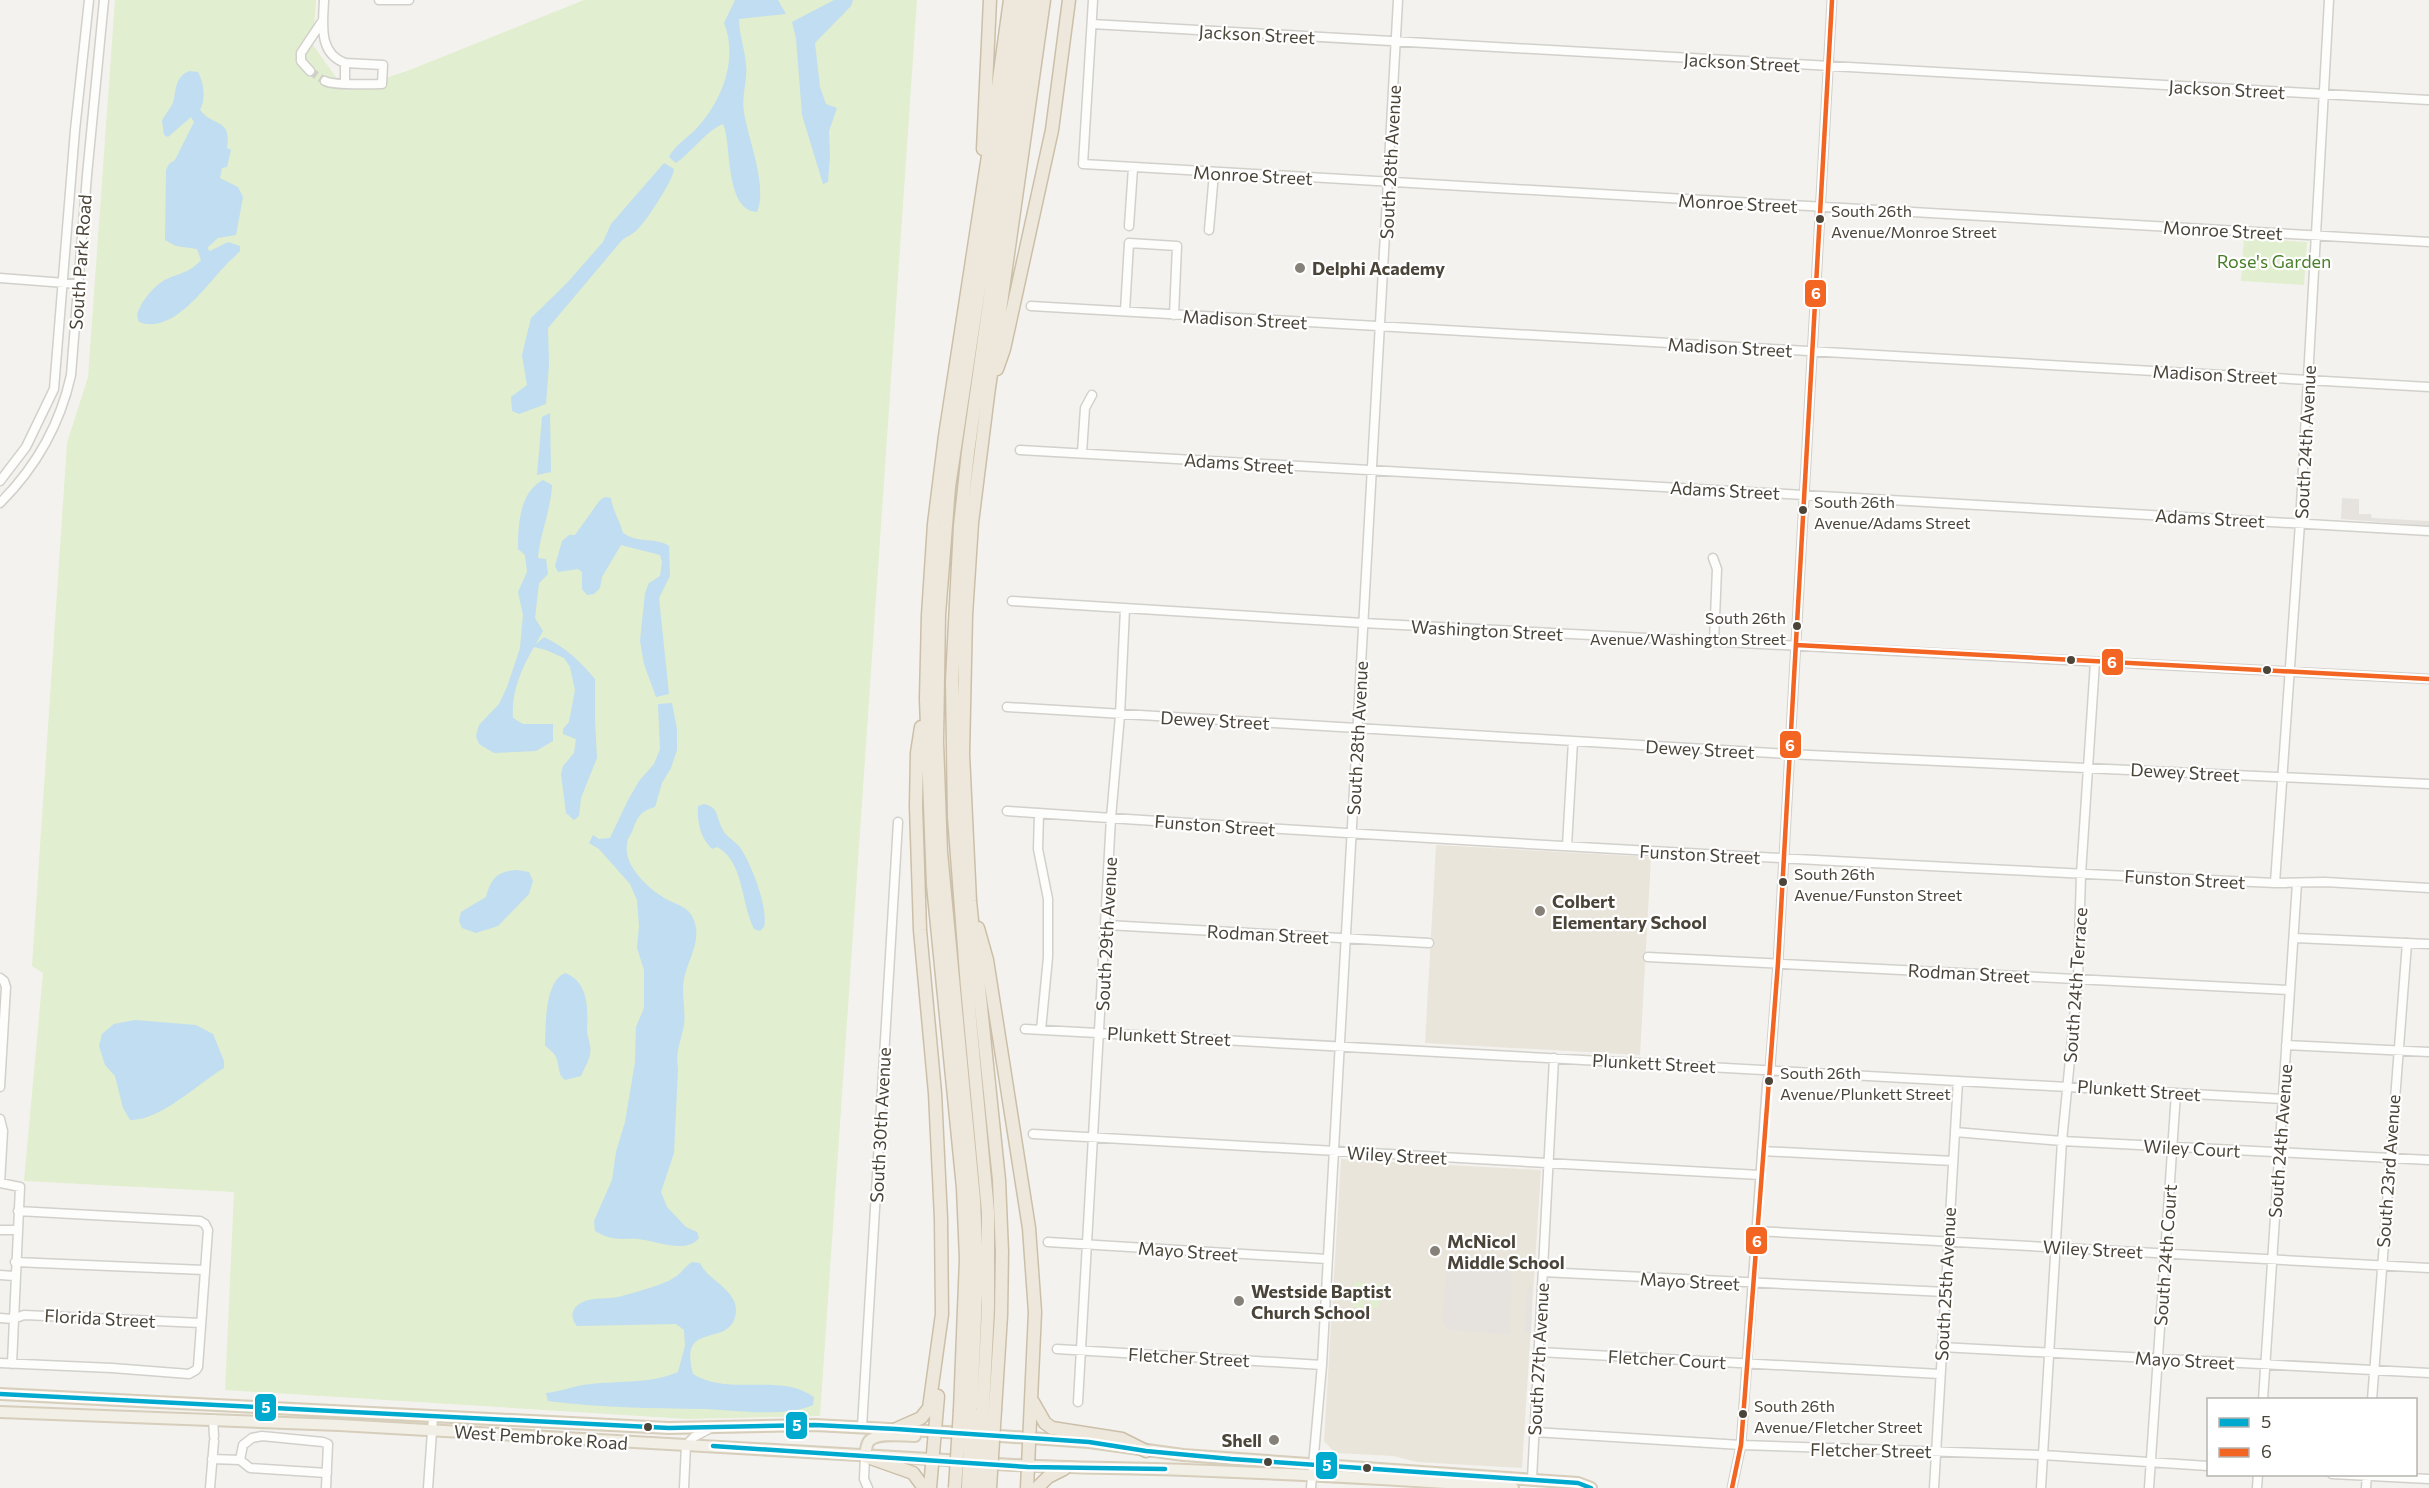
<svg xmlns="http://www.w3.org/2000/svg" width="2429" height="1488" font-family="Commissioner,sans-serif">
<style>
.education{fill:#eae5da}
.green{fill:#e1eecf}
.parking{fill:#e6e3df}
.water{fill:#c0ddf1}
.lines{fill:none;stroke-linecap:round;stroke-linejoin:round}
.minor-tunnel{stroke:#d2cfca;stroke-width:8;stroke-dasharray:8 4;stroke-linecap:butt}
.minor-casing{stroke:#d2d0cb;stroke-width:11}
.major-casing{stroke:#d6cebb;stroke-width:14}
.highway-casing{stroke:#ccbfa9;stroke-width:15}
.minor{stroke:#fdfdfc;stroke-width:8}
.major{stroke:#f2efe6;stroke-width:10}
.highway{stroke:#ede8db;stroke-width:12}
.highway-bridge-casing{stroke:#ccbfa9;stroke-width:15;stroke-linecap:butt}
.highway-bridge{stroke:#ede8db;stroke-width:12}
.bus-1-casing{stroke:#fff;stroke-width:9}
.bus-2-casing{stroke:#fff;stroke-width:9}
.bus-1{stroke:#00a9ce;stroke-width:4.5}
.bus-2{stroke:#f26522;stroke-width:4.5}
.bus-dot{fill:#4b4439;stroke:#fff;stroke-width:2}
.poi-dot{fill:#868178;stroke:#fff;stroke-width:2}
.labels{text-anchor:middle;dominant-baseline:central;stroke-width:4.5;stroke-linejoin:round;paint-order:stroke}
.bus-label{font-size:16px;fill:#4b4439;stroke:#fff;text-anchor:start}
.street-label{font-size:18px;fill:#4b4439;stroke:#fff}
.park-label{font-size:18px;fill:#4a7f2a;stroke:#fff}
.poi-label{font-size:18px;font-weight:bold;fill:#4b4439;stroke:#fff;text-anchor:start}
.line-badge{stroke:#fff;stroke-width:2}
.badge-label{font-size:16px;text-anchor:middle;font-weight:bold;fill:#fff}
</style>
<rect width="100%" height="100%" fill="#f4f2ee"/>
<!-- education -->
<path class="education" d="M1436,845L1651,857L1640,1055L1425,1043Z
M1341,1159L1541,1170L1522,1468L1417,1462L1393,1456L1335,1453L1324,1441Z"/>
<!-- green -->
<path class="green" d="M115,0H316L313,45L346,91L407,71L584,0H917L820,1416L688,1419L225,1390L234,1192L24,1181L43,973L32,966L67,443L88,377Z
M2244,238L2307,242L2304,285L2241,281Z
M1354,1282L1365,1283L1363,1308L1353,1307Z
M1370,1283L1381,1284L1378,1308L1368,1307Z"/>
<!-- parking -->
<path class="parking" d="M2342,498L2359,499V514H2371L2372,518L2429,521V526L2341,519Z
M1447,1255L1511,1260L1510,1335L1450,1330L1442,1322Z
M1527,1286H1532L1531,1333H1524Z"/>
<!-- water -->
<path class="water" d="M735,0H778L786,14L739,19C739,35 745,49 746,65C748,80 741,96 744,112C748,139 768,186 757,212C724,210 732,142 723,124C707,130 692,152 676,163L669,157C676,144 685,140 695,130C721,103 739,60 724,23Z
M834,0H853L851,6L815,43L820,87L826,104L837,108L829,131L830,155L828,182L823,184L802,115L796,38L792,22Z
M189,71L198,72C204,83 206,99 200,110C213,127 232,118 227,148L231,150L227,167L222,168L220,178L238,187L243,197L236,235L218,238L207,248L210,251L228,242L240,246V251C235,257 229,261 224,267C204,288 172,335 139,322L137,315C140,303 152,288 163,281C177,273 189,274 201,260L197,249L176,246L165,240L166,170L169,164L175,160L194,122L191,117L168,137L164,135L162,121C165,114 173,106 174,99C176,88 176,77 189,71Z
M664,163L674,169C673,181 645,223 636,231C632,234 627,237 623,239L548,328L549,364L546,404L519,414L512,411L511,397L527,385L522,355L531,318L567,283L603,242L611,224Z
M550,413L551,472L537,475L542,417Z
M543,480L552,485C551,510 540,533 538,558L546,559L548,574L539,583L535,618L543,631L536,644L544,637C565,647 580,661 595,679V720L597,758L581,798L579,816L574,820L566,813L561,774L563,766L574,753L576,739L563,734V729L569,722L575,690L570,667L564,658L546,650L534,647C521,669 511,693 513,718L523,724H553V741L536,751L494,753L479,744L476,736L479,725L499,704L507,687L520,648L523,615L518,592L527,572L525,555L518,549C518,527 519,492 543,480Z
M605,497L611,498C613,512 620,521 623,533C638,544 657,537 669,546L670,576L659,598L669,694L656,697L644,664L640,641L645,593L649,583L660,576L662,562L660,555L621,545L602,577L600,588L594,594L587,595L582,589V572L578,569L558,572L555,566L562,541L569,535H575L600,500Z
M672,703L677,729V750L671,768L662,783L655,807C640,811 637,818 632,832C630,835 627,840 627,844C623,867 651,891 668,900C678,905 688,907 693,918C703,940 688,958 684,979C681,994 686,1010 684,1025C681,1042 675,1051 678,1069L674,1153L661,1192L667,1207L686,1227L697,1232L699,1238C688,1253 661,1243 645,1240C625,1236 617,1244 595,1231L594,1221L612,1180L616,1152L625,1122L635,1062L636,1027L644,1008V970L637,948L639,926L637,900L630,884L599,849L589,843L593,835L599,839L610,838L627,802L639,781L654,764L660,749L658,704Z
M704,804C719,807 716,817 722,828C725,836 732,839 738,845C750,859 769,909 764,927L760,931L754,929C741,904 744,861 717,847L712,849C700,838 697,821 698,806Z
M517,870L529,872L533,881L529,894L498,926L476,933L462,928L459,921L461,912L486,897C491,878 498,871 517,870Z
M565,973C589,982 588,1009 587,1030C587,1038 592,1045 590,1054C589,1061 584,1069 581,1076L565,1080C557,1074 560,1066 556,1057C554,1052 549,1050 545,1045C546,1027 544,982 565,973Z
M135,1020L196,1025L213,1034L224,1061V1068C199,1083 160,1121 130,1120L123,1108L115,1076L105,1065L99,1046L102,1034L114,1024Z
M692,1262L700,1263C709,1283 745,1292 734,1320C723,1346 679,1322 693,1374C730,1397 780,1372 814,1397L813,1405C784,1418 735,1410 704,1409C652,1408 599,1408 548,1401L546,1393C559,1392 570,1387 583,1385C614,1380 649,1385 678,1372L685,1346L684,1330L676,1324L577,1326C570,1318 571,1308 581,1303C593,1296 609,1300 622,1296C636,1292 664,1285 675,1277C682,1273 685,1266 692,1262Z"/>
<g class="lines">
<!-- minor-tunnel -->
<path class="minor-tunnel" d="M310,71L325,81"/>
<!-- minor casing -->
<g class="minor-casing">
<path id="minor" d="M324,0C323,24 318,53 345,63
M379,0H409
M1093,0L1083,164L2429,242
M1092,24L2429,100
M310,71L301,61V53L323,20
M325,81C335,86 368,84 382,84L383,65L345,63V83
M1129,226L1133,168
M1209,230L1214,173
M0,278L78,284
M1031,306L2429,387
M1125,311L1129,243L1177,246L1174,315
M1020,450L2429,531
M1082,453L1085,408L1092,395
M0,481L26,447L54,389L75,130L89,0
M0,503C36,467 60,425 71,375L87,175L104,0
M1713,558L1717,569L1714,642
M1012,601L1363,623L2429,679
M1007,707L1788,754L2429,784
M1007,811C1429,840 1852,863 2275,883L2325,882L2429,888
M1039,813L1038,849L1048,899V957L1041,1030
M1567,846L1573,741
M2275,883L2300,523L2329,0
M1107,925L1429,943
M2295,938L2429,944
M1648,957L2290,990
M0,978L4,981L6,987L0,1087
M1025,1029L2283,1099
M2286,1045L2429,1052
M0,1119L3,1131L0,1183L20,1187L12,1364
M1955,1132L2062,1141L2429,1160
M1033,1134L1760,1175
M1762,1151L1953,1161
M0,1230H17
M1756,1231L2429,1268
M1048,1242L1327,1259
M15,1262L204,1270
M1543,1272L1945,1292
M0,1275L14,1276
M0,1318L13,1319L24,1315L201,1323
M1941,1347L2429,1373
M1057,1349L1322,1365
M1539,1352L1940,1374
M0,1363L112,1368L189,1374L196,1370L198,1367L208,1230L205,1224L200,1221L18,1211
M2263,1400L2297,883
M2372,1400L2407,943
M1078,1402L1111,818L1120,715L1125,609
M213,1419L214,1436
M862,1427L898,822
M1534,1432L1741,1445L2043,1455L2208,1466
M865,1456L864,1479L868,1488
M212,1459L240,1460
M240,1460L243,1445L252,1438L262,1436L323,1442L328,1444L326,1488
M240,1460L250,1468L327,1473
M2332,1474L2429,1479
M1532,1479L1554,1058
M210,1488L214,1441
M428,1488L433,1417
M684,1488L686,1445L694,1437L709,1429
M1311,1488L1322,1365L1398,0
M1732,1488L1741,1445L1767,1085L1770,1069L1778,963L1832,0
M1934,1488L1958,1081
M2041,1488L2062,1141L2078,978L2081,874L2095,662
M2149,1488L2176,1093
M2257,1488L2258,1474
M2366,1488L2367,1474"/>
</g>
<!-- major casing -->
<g class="major-casing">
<path id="major" d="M0,1394L669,1428L815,1425L964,1433
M0,1412L339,1425L964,1461
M986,1435L1089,1442L1183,1455L1578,1483L1591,1488
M865,1456C866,1451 866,1445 869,1441C878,1432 903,1436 915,1436
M986,1463C1052,1469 1119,1467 1186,1470C1295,1474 1404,1479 1513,1488"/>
</g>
<!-- highway casing -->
<g class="highway-casing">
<path id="highway" d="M983,149L990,0
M997,369L1004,349L1052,130L1069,0
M978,928L987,960L1029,1228L1035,1312L1027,1488
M1033,1402L1045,1423L1052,1428L1122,1439L1146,1451
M983,1409L988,1308V1212L967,987L954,817L952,681L960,526L968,452L1032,0
M960,1410L966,1259L963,1188L933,885L926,699L928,615L934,524L945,436L992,130L1010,0
M995,1410L1001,1315L1002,1252L999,1180L970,901L963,754L966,615L972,523L988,395L1044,0
M971,1411L977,1269L974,1200L941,852L937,742L939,615L949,487L997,169L1020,0
M896,1429L921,1418L929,1408L942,1314L941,1219L935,1093L920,930L916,806L917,753L921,727
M865,1456L913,1473L924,1488
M930,1488L938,1396
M1037,1488L1048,1477L1064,1469"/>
</g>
<!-- minor -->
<use href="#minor" class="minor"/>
<!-- major -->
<use href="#major" class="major"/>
<!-- highway -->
<use href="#highway" class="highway"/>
<!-- highway-bridge casing -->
<g class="highway-bridge-casing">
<path id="highway-bridge" d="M955,1488L960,1410
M968,1488L971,1411
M978,1488L983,1409
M990,1488L995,1410"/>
</g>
<!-- highway-bridge -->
<use href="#highway-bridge" class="highway-bridge"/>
<!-- bus-1 casing -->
<g class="bus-1-casing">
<path id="bus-1" d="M0,1394L669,1428L815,1425L896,1429L1089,1442L1146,1451L1231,1459L1578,1483L1591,1488
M713,1446L1028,1467L1165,1469"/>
</g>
<!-- bus-2 casing -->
<g class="bus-2-casing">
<path id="bus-2" d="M1796,645L2429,679
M1732,1488L1741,1445L1778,963L1832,0"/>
</g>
<!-- bus-1 -->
<use href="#bus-1" class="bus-1"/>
<!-- bus-2 -->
<use href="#bus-2" class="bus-2"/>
</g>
<!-- markers -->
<g class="bus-dot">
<circle cx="1820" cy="219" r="5"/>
<circle cx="1803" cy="510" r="5"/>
<circle cx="1797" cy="626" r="5"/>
<circle cx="2071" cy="660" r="5"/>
<circle cx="2267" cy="670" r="5"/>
<circle cx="1783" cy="882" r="5"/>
<circle cx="1769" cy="1081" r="5"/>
<circle cx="1743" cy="1414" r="5"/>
<circle cx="648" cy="1427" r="5"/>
<circle cx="1268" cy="1462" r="5"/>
<circle cx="1367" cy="1468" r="5"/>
</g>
<g class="poi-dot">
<circle cx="1300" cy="268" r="6"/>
<circle cx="1540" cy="911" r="6"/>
<circle cx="1435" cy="1251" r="6"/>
<circle cx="1239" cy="1301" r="6"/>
<circle cx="1274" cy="1440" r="6"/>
</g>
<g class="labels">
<!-- bus labels -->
<g class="bus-label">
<text x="1831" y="210">South 26th<tspan x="1831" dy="21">Avenue/Monroe Street</tspan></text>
<text x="1814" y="501">South 26th<tspan x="1814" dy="21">Avenue/Adams Street</tspan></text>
<text x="1786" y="617" text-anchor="end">South 26th<tspan x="1786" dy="21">Avenue/Washington Street</tspan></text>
<text x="1794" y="873">South 26th<tspan x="1794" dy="21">Avenue/Funston Street</tspan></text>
<text x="1780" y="1072">South 26th<tspan x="1780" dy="21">Avenue/Plunkett Street</tspan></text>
<text x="1754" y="1405">South 26th<tspan x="1754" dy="21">Avenue/Fletcher Street</tspan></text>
</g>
<!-- street labels -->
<g class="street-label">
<text transform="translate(1257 34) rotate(3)">Jackson Street</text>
<text transform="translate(1742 62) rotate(3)">Jackson Street</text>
<text transform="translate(2227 89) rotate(3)">Jackson Street</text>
<text transform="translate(1390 162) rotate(-87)">South 28th Avenue</text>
<text transform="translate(1253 175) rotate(3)">Monroe Street</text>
<text transform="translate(1738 203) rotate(3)">Monroe Street</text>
<text transform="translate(2223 230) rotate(3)">Monroe Street</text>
<text transform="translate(80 262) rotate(-86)">South Park Road</text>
<text transform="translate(1245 319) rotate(3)">Madison Street</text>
<text transform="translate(1730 347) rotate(3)">Madison Street</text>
<text transform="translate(2215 374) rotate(3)">Madison Street</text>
<text transform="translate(2305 442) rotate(-87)">South 24th Avenue</text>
<text transform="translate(1239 463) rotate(4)">Adams Street</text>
<text transform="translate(1725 490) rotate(3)">Adams Street</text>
<text transform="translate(2210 518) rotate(3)">Adams Street</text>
<text transform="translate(1487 630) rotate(3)">Washington Street</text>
<text transform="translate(1215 720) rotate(3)">Dewey Street</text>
<text transform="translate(1357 738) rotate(-87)">South 28th Avenue</text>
<text transform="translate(1700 749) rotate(3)">Dewey Street</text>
<text transform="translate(2185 772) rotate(3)">Dewey Street</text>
<text transform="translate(1215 825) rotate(4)">Funston Street</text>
<text transform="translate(1700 854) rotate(3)">Funston Street</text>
<text transform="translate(2185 879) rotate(3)">Funston Street</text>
<text transform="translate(1106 934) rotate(-87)">South 29th Avenue</text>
<text transform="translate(1268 934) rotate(3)">Rodman Street</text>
<text transform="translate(1969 973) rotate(3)">Rodman Street</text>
<text transform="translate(2075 985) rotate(-86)">South 24th Terrace</text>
<text transform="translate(1169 1036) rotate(3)">Plunkett Street</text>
<text transform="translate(1654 1063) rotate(3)">Plunkett Street</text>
<text transform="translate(2139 1090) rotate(4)">Plunkett Street</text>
<text transform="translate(880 1125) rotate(-87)">South 30th Avenue</text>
<text transform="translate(2280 1141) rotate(-86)">South 24th Avenue</text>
<text transform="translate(2192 1148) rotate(3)">Wiley Court</text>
<text transform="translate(1397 1155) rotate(3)">Wiley Street</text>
<text transform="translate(2388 1171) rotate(-86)">South 23rd Avenue</text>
<text transform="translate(2093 1249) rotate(3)">Wiley Street</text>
<text transform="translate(1188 1251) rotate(4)">Mayo Street</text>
<text transform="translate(2165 1255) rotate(-86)">South 24th Court</text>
<text transform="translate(1690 1281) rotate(3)">Mayo Street</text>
<text transform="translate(1945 1284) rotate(-87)">South 25th Avenue</text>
<text transform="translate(100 1318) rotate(3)">Florida Street</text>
<text transform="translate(1189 1357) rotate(3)">Fletcher Street</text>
<text transform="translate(1538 1359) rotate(-87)">South 27th Avenue</text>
<text transform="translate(1667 1359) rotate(3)">Fletcher Court</text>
<text transform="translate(2185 1360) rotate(3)">Mayo Street</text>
<text transform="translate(541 1437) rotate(4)">West Pembroke Road</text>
<text transform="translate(1871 1450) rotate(1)">Fletcher Street</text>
</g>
<!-- park labels -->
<g class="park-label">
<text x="2274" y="261">Rose's Garden</text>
</g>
<!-- poi labels -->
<g class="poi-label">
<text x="1312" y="268">Delphi Academy</text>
<text x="1552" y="901">Colbert<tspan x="1552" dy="21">Elementary School</tspan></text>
<text x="1447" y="1241">McNicol<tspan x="1447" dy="21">Middle School</tspan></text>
<text x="1251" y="1291">Westside Baptist<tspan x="1251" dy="21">Church School</tspan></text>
<text x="1262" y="1440" text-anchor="end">Shell</text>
</g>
</g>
<g class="line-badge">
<rect x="1804" y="279" width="23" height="29" rx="6" fill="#f26522"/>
<rect x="2101" y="648" width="23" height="28" rx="6" fill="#f26522"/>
<rect x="1779" y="730" width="23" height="29" rx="6" fill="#f26522"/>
<rect x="1745" y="1226" width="23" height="29" rx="6" fill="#f26522"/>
<rect x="254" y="1393" width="23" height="29" rx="6" fill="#00a9ce"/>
<rect x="785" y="1411" width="23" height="29" rx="6" fill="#00a9ce"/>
<rect x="1315" y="1451" width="23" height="29" rx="6" fill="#00a9ce"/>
</g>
<g class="badge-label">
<text x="1816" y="299">6</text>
<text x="2112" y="668">6</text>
<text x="1790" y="751">6</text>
<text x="1757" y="1247">6</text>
<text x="266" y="1413">5</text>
<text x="797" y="1431">5</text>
<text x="1327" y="1471">5</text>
</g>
<!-- legend -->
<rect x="2207" y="1398" width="210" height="78" fill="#ffffff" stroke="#b7b4b0" stroke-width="1.5"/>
<rect x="2219" y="1418" width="30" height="9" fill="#00a9ce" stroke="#b7b4b0" stroke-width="1.5"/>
<text x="2261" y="1428" font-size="18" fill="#4b4439">5</text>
<rect x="2219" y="1448" width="30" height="9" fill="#f26522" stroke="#b7b4b0" stroke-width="1.5"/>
<text x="2261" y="1458" font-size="18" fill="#4b4439">6</text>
</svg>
